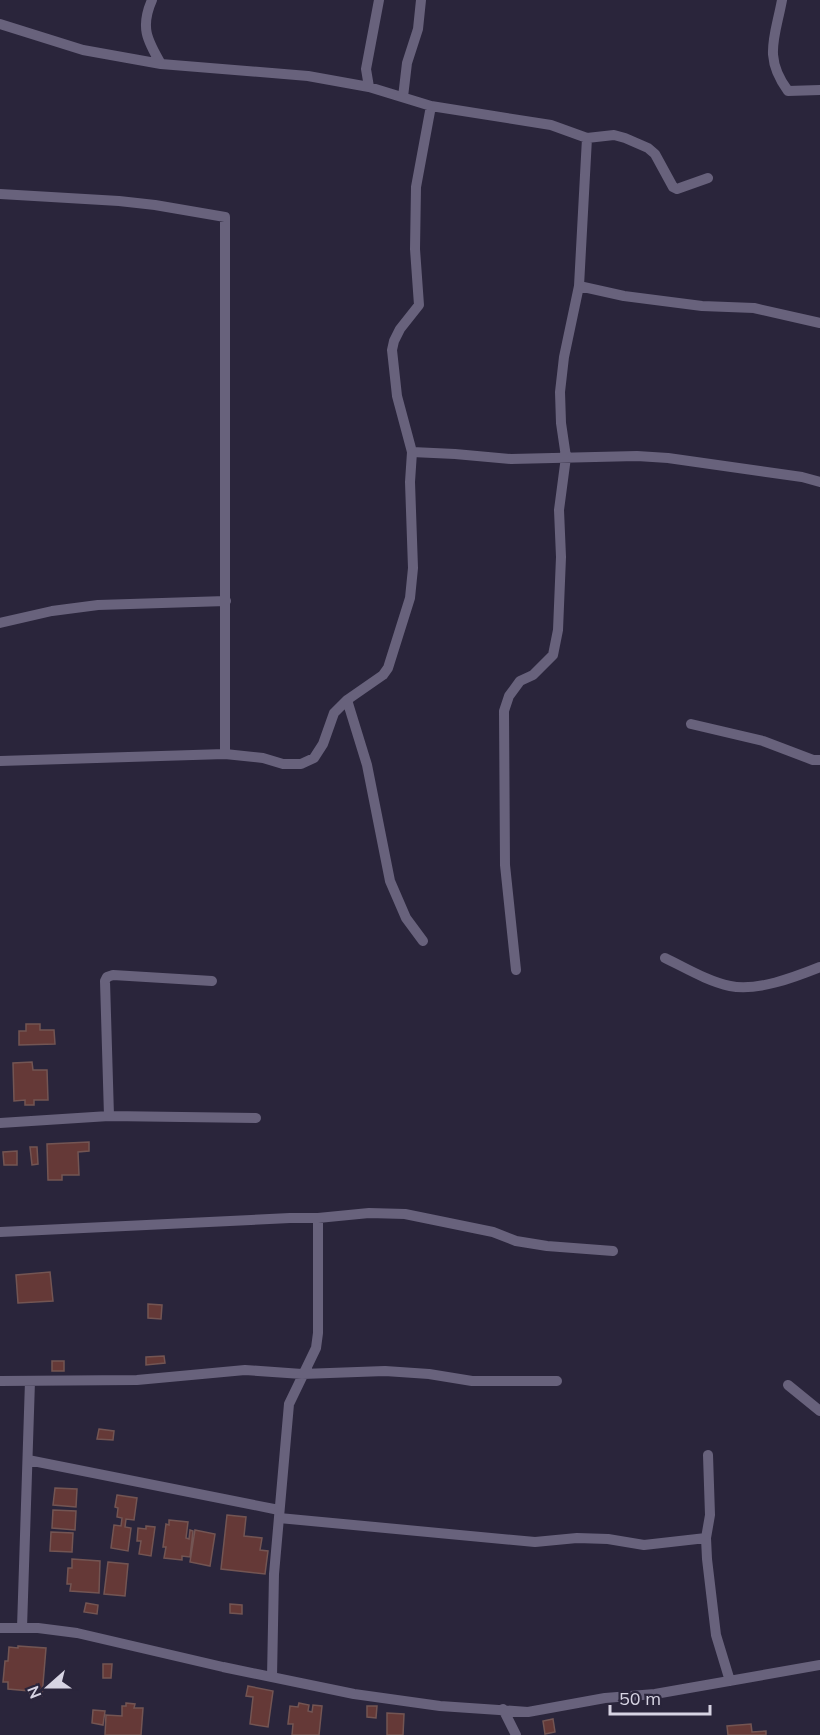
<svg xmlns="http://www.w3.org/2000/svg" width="820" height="1735" font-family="Mulish,sans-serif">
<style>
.building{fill:#653937;stroke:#735553;stroke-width:1.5}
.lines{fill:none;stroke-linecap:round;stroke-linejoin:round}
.minor{stroke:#68627c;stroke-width:10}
</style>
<rect width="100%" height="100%" fill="#2a253b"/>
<!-- building -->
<path class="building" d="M26,1024H40V1030H54L55,1044L19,1045V1031H26Z
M32,1062L33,1070H47L48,1100H34V1105H25V1100L14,1101L13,1063Z
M89,1142V1151L78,1152L79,1175H62V1180H48L47,1144Z
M30,1147H37L38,1164L32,1165Z
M17,1151V1165H4L3,1152Z
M50,1272L53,1301L18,1303L16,1275Z
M148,1304L162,1305L161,1319L148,1318Z
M164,1356L165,1363L146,1365V1357Z
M52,1361H64V1371H52Z
M99,1429L114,1431L113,1440L97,1439Z
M55,1488L77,1489L76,1507L53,1505Z
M117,1495L137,1498L134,1520L126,1519L125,1527L131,1528L128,1551L111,1548L114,1525L121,1526L122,1518L117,1517L118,1508L115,1507Z
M53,1510L76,1511L75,1530L52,1528Z
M227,1515L246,1517L244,1536L262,1538L260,1550L268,1551L265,1574L221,1569Z
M169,1520L188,1522L186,1538L189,1539L190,1530L193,1531L190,1557L182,1556V1560L164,1558L166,1547H163L166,1524L169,1525Z
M146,1526L155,1527L151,1556L139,1554L141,1541H137L138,1528L146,1529Z
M195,1530L215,1534L210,1566L190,1562Z
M51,1532L73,1533L72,1552L50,1551Z
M72,1559L100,1561L99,1593L70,1591L71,1584H67L68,1568H72Z
M108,1562L128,1564L125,1596L104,1594Z
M86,1603L98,1605L97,1614L84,1612Z
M230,1604L242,1605V1614L230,1613Z
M18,1646L46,1648L42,1696L30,1695V1691L8,1689V1682H3L5,1661H8L9,1647L18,1648Z
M103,1664H112L111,1678H103Z
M248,1686L273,1691L268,1727L250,1724L253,1697L246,1696Z
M126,1703L135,1704L134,1708H143L141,1735H105L106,1715L122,1716V1706H126Z
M299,1703L309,1705L308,1711L312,1712L313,1705L322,1706L319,1735H292L293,1724H288L290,1706L298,1707Z
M367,1706H377L376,1718L367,1717Z
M93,1710L105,1711L103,1725L92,1723Z
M387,1713L404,1714L403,1735H387Z
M553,1719L555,1732L545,1734L543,1721Z
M751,1724L752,1732L766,1731V1735H728L727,1726Z"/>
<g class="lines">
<!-- minor -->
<path class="minor" d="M152,0C140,27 147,40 161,64
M782,0C775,38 763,57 788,91L820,90
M0,24L83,50L161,64L308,76L369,87L431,106L551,125L587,138L614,135L625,138L648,148L655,154L673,187L677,189L708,178
M369,87L366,69L379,0
M403,97L407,63L418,29L421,0
M0,194L119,201L155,205L225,217V754
M579,286L624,296L702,306L754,308L820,323
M412,452L455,454L511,459L637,456L668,458L802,477L820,482
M0,623L52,611L98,605L226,601
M691,724L763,741L813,760H820
M0,761L225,754L263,758L283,764H301L314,758L323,744L334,713L347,700
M423,941L406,918L390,881L367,765L347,700L383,675L388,668L410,598L413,568L410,482L412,452L397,396L392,350L394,341L400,329L419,305L415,249L416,187L431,106
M665,958C686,968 707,981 730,986C756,992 795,977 820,967
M516,970L505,865L504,711L509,696L520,681L533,675L553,655L558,630L561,557L559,510L566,457L561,423L560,392L564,357L579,286L587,138
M109,1116L105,981L107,977L113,975L212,981
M0,1123L109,1116L256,1118
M0,1232L290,1218H318L369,1213L405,1214L493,1232L516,1241L547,1246L613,1251
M0,1381L137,1380L245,1370L302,1374L385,1371L429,1374L472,1381H557
M788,1385L820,1411
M708,1455L710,1515L706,1538L707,1559L716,1635L730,1681
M28,1460L279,1510
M279,1518L535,1542L577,1538L608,1539L644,1545L706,1538
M0,1628H38L77,1633L223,1667L354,1694L440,1706L528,1712L605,1698L655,1694L820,1665
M22,1628L30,1381
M272,1677L274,1574L289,1404L316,1348L318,1333V1218
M503,1709L516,1735"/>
</g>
<!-- north arrow -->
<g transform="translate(48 1687) rotate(249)" stroke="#2a253b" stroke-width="4.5" paint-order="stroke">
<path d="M0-4.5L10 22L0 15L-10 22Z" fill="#d7d4e3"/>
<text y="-9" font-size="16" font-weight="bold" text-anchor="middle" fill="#d7d4e3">N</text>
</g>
<!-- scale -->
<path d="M610 1705v9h100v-9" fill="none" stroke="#d7d4e3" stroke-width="3"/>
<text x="619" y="1705" font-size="18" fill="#d7d4e3" stroke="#2a253b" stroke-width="4.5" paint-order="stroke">50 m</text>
</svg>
